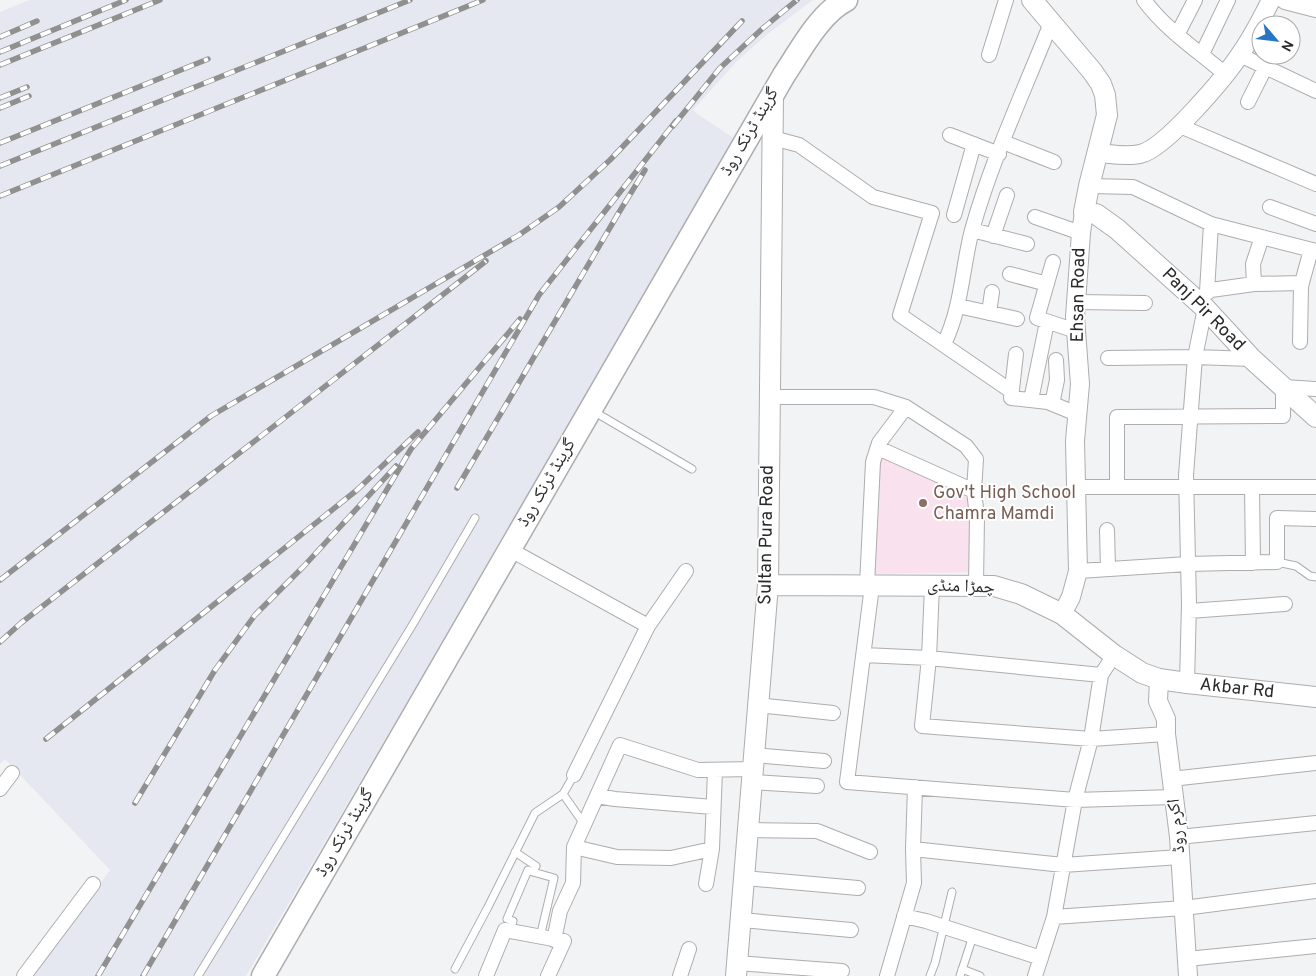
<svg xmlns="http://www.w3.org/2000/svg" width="1316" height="976" font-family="Overpass,'Noto Naskh Arabic',sans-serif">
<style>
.built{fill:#e6e8f1}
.education{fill:#f9e1ee}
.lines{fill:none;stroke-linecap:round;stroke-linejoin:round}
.service-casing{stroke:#adadaf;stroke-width:9}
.minor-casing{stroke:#adadaf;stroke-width:16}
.tertiary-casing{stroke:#adadaf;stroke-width:20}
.secondary-casing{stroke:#adadaf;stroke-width:22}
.primary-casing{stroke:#adadaf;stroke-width:25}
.service{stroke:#fff;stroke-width:7}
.minor{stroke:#fff;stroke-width:14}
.tertiary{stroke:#fff;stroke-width:18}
.secondary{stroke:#fff;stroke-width:20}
.primary{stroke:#fff;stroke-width:22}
.rail-casing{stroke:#909091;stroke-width:5.5}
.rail{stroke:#fff;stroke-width:4;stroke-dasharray:11;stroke-linecap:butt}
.education-dot{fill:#8d6e63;stroke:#fff;stroke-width:2}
.labels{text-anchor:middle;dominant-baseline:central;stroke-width:4;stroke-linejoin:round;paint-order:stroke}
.street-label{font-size:18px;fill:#2a2a2b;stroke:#fff}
.education-label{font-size:18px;fill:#785e54;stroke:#fff;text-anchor:start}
</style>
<rect width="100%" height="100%" fill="#f2f3f4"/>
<!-- built -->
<path class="built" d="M29,0H813L769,33L738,60L693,110L699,115L735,139L665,263L246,976H34L110,870L5,759L0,764V12Z"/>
<!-- education -->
<path class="education" d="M878,448L974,491L976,572L867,574Z"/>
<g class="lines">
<!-- service casing -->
<g class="service-casing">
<path id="service" d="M593,411L692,469
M1277,562L1296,566L1310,576L1316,577
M574,775L563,794L584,824
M515,852L536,866L533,872L554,878L540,937
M510,931L513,921L507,919L528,870L533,872
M455,969L488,907L535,813L563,794
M962,969L980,976
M198,976L413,624L475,518
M930,976L935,963L952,892
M960,976L973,936"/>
</g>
<!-- minor casing -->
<g class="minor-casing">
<path id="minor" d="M1144,0C1166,30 1197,50 1225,74
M1177,35L1195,0
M1202,54L1228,0
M989,55L1006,0
M1240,55L1316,91
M1248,102L1265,68
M1180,126L1316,184
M950,135L999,154
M773,138L799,145L873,197L932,213L900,315L1011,391
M1003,142L1054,162
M1089,186L1133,187L1211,224L1316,251
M1270,207L1316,224
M954,215L974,144
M1035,217L1081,233
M972,230L1027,244
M993,236L1007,195
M1053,262L1037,318L1076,331
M1010,274L1047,284
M1254,284L1302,283
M1207,292L1211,224
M1197,300L1211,290L1254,284L1253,264L1262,237
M1077,302L1145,303
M958,306L1017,319
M989,313L992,292
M1300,342L1301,286L1311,250
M944,344C962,307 962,268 972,230C992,159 1024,91 1051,23
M1016,354L1011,398L1048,402L1077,414
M1108,358L1195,357L1252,359
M770,397H874L906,407L966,446L976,459L974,491L977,516L976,586
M1031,400L1047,322
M1052,404L1057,380L1056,360
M878,448L974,491
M1075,487H1316
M1117,487V417L1283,416V387L1316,389
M1252,487L1253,563
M1107,530L1108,569
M509,549L648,626
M1078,571L1188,564L1277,562V518L1316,519
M867,585L873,462L879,443L906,407
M872,586L847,782L1075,800L1174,797
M932,586L929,658L922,726L1091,739L1166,734
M1189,611L1285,604
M864,655L929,658L1101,675
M1187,683L1189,603L1186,475L1195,357L1205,308
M758,705L833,713
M754,755L824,761
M574,775L648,626L686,571
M1171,779L1316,763
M752,782L817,786
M0,789L12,773
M597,796L615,799L713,807
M748,830L817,831L870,852
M1179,837L1316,823
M574,847L617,857L671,858L712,849
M913,849L1063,865L1180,857
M744,878L858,888
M706,884L712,849L715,770
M904,916L926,921L1041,958
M1054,917L1184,908L1316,891
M741,920L851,930
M554,940L560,911L573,883L574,847L620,745L698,770L753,769
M1187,959L1316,946
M737,963L842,971
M24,976L93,884
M486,976L505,930L564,941L548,976
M680,976L689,949
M887,976L914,883L913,849L915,787
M1035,976L1054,917L1075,800L1091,739L1101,675L1114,655"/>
</g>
<!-- tertiary casing -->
<g class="tertiary-casing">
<path id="tertiary" d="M1285,0L1316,8
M1098,153C1111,154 1127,157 1140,154C1165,149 1226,76 1241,53C1253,36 1262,18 1271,0
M1062,614L1071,597L1078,571L1075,441L1080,384L1075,317L1081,233L1084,212
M1159,679L1158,701L1166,719V734L1179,837L1188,976"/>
</g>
<!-- secondary casing -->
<g class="secondary-casing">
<path id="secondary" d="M1032,0L1092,71L1101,84L1105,95L1107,115L1089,186L1084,212L1096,214L1117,229L1205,308L1252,359L1316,417
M768,585L994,586L1021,594L1062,614L1114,655L1142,673L1159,679L1187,683L1316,697
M736,976L768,585L773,93"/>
</g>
<!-- primary casing -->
<g class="primary-casing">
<path id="primary" d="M263,976L784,75C800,51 820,13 846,0"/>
</g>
<!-- service -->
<use href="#service" class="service"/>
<!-- minor -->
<use href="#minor" class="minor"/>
<!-- tertiary -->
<use href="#tertiary" class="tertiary"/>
<!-- secondary -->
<use href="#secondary" class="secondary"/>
<!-- primary -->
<use href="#primary" class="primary"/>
<!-- rail casing -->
<g class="rail-casing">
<path id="rail" d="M0,37L37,21
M0,52L126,0
M0,65L160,0
M0,98L27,87
M0,108L29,96
M673,126L720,68L762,29L797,0
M0,143L208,59
M0,166L410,0
M0,196L483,0
M457,488L618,214L645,170
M0,580L211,416L519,235L559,207L610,160L742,21
M0,642L21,623L486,261
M46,739L357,490L418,432
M135,803L215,670L255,615L304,566L396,466
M98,976L411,449L520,319
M143,976L539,295L676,121"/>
</g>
<!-- rail -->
<use href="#rail" class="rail"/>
</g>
<!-- markers -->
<circle class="education-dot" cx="923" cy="503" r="5"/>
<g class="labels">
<!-- street labels -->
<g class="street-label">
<text transform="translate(750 132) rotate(-60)">گرینڈ ٹرنک روڈ</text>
<text transform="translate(1079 295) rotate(-89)">Ehsan Road</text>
<text transform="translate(1203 310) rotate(45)">Panj Pir Road</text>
<text transform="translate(547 483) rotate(-60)">گرینڈ ٹرنک روڈ</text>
<text transform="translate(767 535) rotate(-89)">Sultan Pura Road</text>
<text transform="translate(961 587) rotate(2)">چمڑا منڈی</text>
<text transform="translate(1237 689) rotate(6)">Akbar Rd</text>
<text transform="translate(1177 826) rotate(-96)">اکرم روڈ</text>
<text transform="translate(345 833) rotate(-60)">گرینڈ ٹرنک روڈ</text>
</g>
<!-- education labels -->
<g class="education-label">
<text x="933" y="493">Gov't High School<tspan x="933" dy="21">Chamra Mamdi</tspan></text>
</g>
</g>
<!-- north arrow -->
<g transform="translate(1276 40) rotate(118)"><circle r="24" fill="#ffffff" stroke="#aaaaaa"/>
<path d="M0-4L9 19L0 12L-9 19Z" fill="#2577c5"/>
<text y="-8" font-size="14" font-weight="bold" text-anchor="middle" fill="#2a2a2b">N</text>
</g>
</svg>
